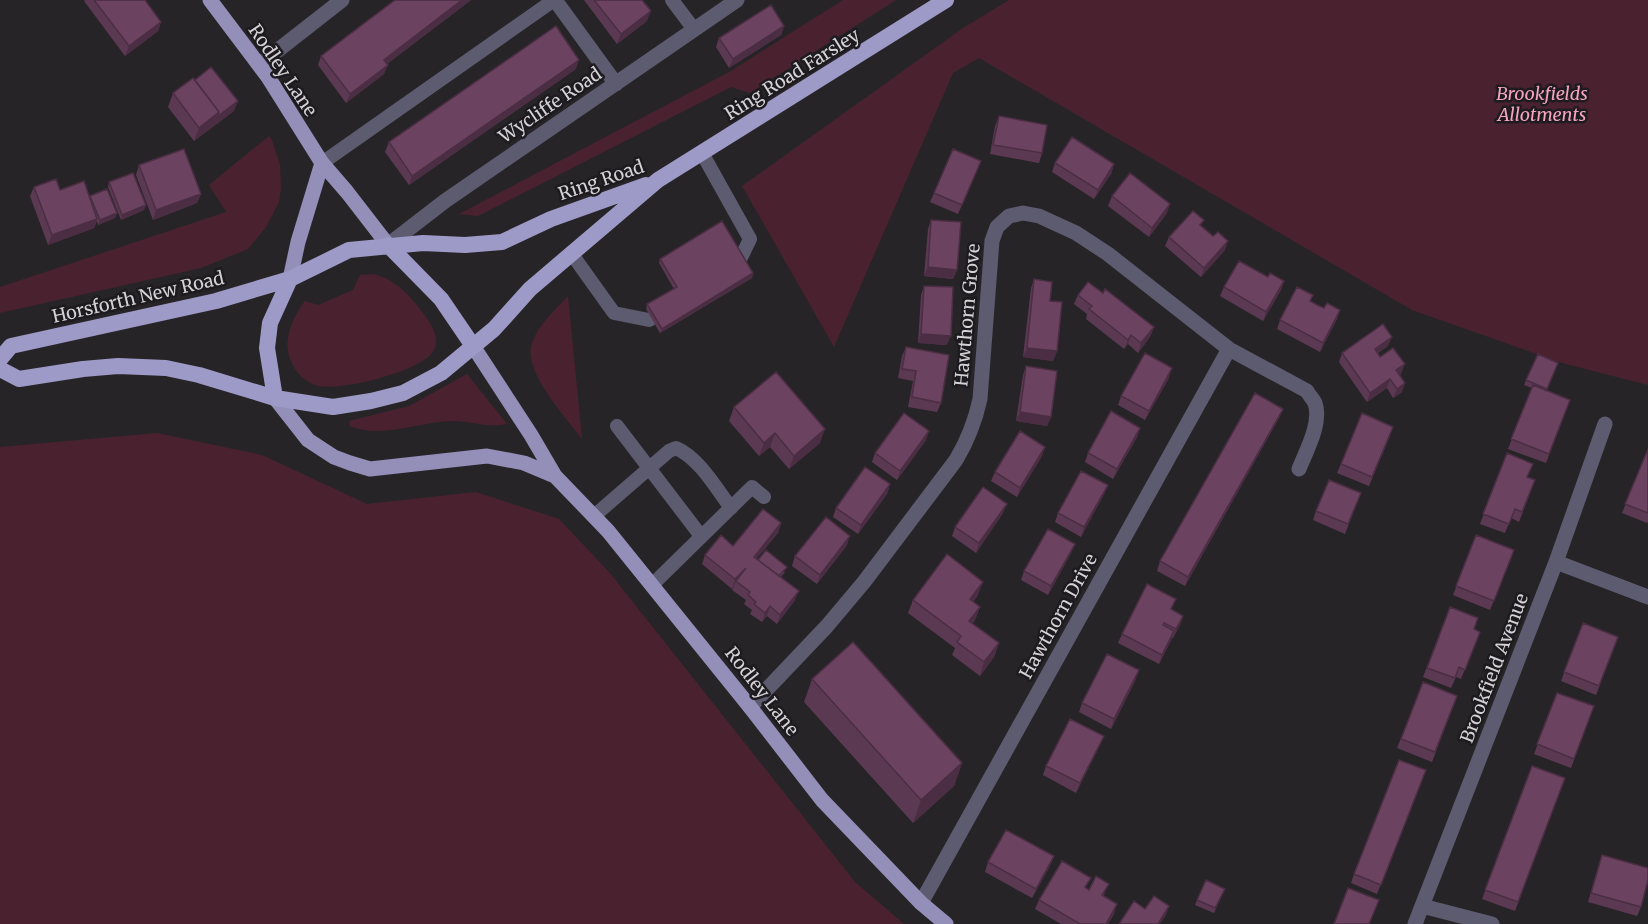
<svg xmlns="http://www.w3.org/2000/svg" width="1648" height="924" font-family="Merriweather,serif">
<style>
.green{fill:#4a222f}
.lines{fill:none;stroke-linecap:round;stroke-linejoin:round}
.service{stroke:#5c5b6f;stroke-width:14}
.minor{stroke:#5c5b6f;stroke-width:15}
.primary{stroke:#938fb8;stroke-width:15}
.trunk{stroke:#9e9ac7;stroke-width:16}
.wall{fill:#5c3953}
.shaded-wall{fill:#4b2e43}
.building{fill:#6b4260;stroke:#4b2e43;stroke-width:1.5}
.labels{text-anchor:middle;dominant-baseline:central;stroke-width:5;stroke-linejoin:round;paint-order:stroke}
.street-label{font-size:18px;fill:#d4d2d5;stroke:#1d1b1f}
.park-label{font-size:18px;font-style:italic;fill:#f6a4bc;stroke:#1d1b1f}
</style>
<rect width="100%" height="100%" fill="#272428"/>
<!-- green -->
<path class="green" d="M843,0H896L750,93L731,87L478,216L459,214L731,71Z
M1009,0H1648V385L1562,363L1412,310L979,58L953,73L834,347L742,186L963,28Z
M269,136L272,140L280,165L281,189L279,202L266,227L248,249L201,268L0,313V287L226,212L209,185Z
M374,274C399,281 414,300 428,320C434,329 439,340 434,350C424,371 337,393 315,385C301,380 290,365 288,351C285,335 295,313 305,301L318,305L353,290L360,275Z
M568,296L582,439C566,417 522,371 532,343C538,325 555,310 568,296Z
M467,374L507,424C490,428 474,422 456,421C421,420 384,440 350,426L349,421L409,406Z
M157,433L262,455L367,504L476,492L559,519L609,572L855,882L904,924H0V447Z"/>
<g class="lines">
<!-- service -->
<path class="service" d="M672,0L693,28
M702,153L750,239L734,272
M322,163L554,0
M571,253L614,313L649,320L668,309
M617,426L701,536
M594,516L669,451L676,448C699,458 716,488 731,508
M652,585L752,487L764,497"/>
<!-- minor -->
<path class="minor" d="M555,0L616,84
M259,65L342,0
M388,245L445,201L737,0
M1556,562L1648,597
M750,707L827,626L864,582L956,460C968,440 975,422 980,399L992,241L997,227L1009,216L1023,213L1039,216L1076,233L1108,254L1229,349L1307,391C1309,395 1313,399 1315,403C1322,423 1306,451 1299,469
M921,903L1229,349
M1422,906L1492,924
M1415,924L1556,562L1605,424"/>
<!-- primary -->
<path class="primary" d="M210,0L268,77L322,163L347,192L388,245
M290,279L298,242L322,163
M473,346L531,435L555,476L608,531L750,707L822,800L921,903L946,924
M275,398L308,440L334,457L350,463L370,469L487,456L524,463L555,476"/>
<!-- trunk -->
<path class="trunk" d="M388,245L441,299L473,346
M0,359L11,346L216,301L290,279L349,250L423,243L465,245L502,242L551,219L646,185
M0,369L19,379L83,369L118,366L166,368L199,375L275,398L333,407L371,401L403,393L441,373L494,329L530,289L658,180L946,0
M275,398L267,348L270,323L290,279"/>
</g>
<!-- wall -->
<path class="wall" d="M85,0H145L161,22L158,31L125,56L84,1Z
M395,0H471L387,64L384,74L346,103L318,65L321,56Z
M584,0H642L647,21L617,44Z
M784,26L781,35L729,68L716,47L719,38Z
M576,69L409,185L385,152L389,142Z
M195,80L234,111L194,141L168,107L173,93Z
M999,116L1042,153L1039,163L990,154L995,126Z
M981,161L958,214L930,202L934,193Z
M1055,163L1114,164L1111,174L1094,199L1052,172Z
M139,165L201,194L197,203L153,220L136,175Z
M109,182L146,205L144,210L121,220L108,187Z
M34,187L60,190L89,197L117,213L115,218L98,225L97,221L94,228L48,245L30,196Z
M1112,196L1167,213L1149,237L1108,206Z
M931,220L957,270L953,279L924,276L928,229Z
M1202,226L1213,236L1225,250L1201,277L1165,246L1169,237Z
M660,259L753,273L752,278L660,333L646,309L647,304L674,289L659,263Z
M1034,279L1050,301L1057,351L1053,361L1023,357L1031,288Z
M1284,281L1281,290L1263,321L1220,296L1224,287Z
M924,286L947,345L918,343L921,295Z
M1103,293L1154,327L1150,337L1138,353L1128,344L1124,349L1086,319L1087,314L1074,304L1078,295Z
M1310,301L1324,308L1340,310L1337,319L1320,352L1277,329L1280,320Z
M1388,346L1378,353L1380,357L1401,374L1399,375L1402,392L1393,398L1387,388L1367,402L1339,362L1342,353Z
M906,347L941,403L937,412L908,407L913,381L898,378L902,356Z
M1538,354L1558,363L1546,391L1570,400L1546,463L1508,449L1532,388L1524,385Z
M1026,366L1051,417L1047,426L1016,421L1023,375Z
M1169,378L1145,420L1118,405L1121,396Z
M734,407L820,443L789,469L770,447L759,456L729,421Z
M1283,409L1279,418L1185,586L1157,571L1160,561Z
M1140,428L1137,437L1113,479L1085,462L1088,453Z
M1390,436L1369,486L1337,473L1341,464Z
M926,440L897,480L872,462L875,453Z
M1648,449V522L1647,523L1622,513Z
M1507,453L1528,477L1535,480L1519,522L1511,518L1505,533L1480,524Z
M1042,456L1017,497L991,481L995,472Z
M890,484L887,494L858,534L833,517L836,508Z
M1108,485L1104,494L1081,537L1055,522L1058,513Z
M1361,493L1345,534L1313,520L1316,511Z
M1003,513L976,553L952,536L955,527Z
M781,523L778,533L756,559L785,572L781,577L795,600L777,624L767,616L762,622L750,614L752,610L744,604L746,600L732,590L734,586L732,589L702,564L705,555L733,546Z
M1476,535L1514,550L1490,610L1453,595Z
M1075,544L1071,553L1048,595L1021,580L1024,571Z
M847,545L817,584L792,566L795,556Z
M978,595L973,602L980,607L975,620L972,624L999,643L994,657L980,676L952,655L955,648L908,613L913,600Z
M1450,607L1474,629L1480,632L1461,679L1456,677L1451,688L1423,677Z
M1172,610L1183,616L1180,625L1173,638H1172L1159,664L1118,643L1122,634Z
M1583,623L1618,637L1596,695L1561,681Z
M812,679L962,763L954,786L913,823L804,702Z
M1136,679L1111,729L1079,712L1082,703Z
M1423,682L1457,696L1432,762L1397,748Z
M1557,693L1594,706L1571,768L1534,754Z
M1104,736L1100,745L1076,793L1043,775L1046,766Z
M1532,766L1565,778L1515,911L1482,899Z
M1426,770L1377,894L1351,883L1354,874Z
M1602,855L1641,907L1637,916L1588,902Z
M988,862L1050,866L1032,898L985,872Z
M1086,888L1089,890L1105,893L1103,896L1114,914L1108,924H1061L1035,909L1039,900Z
M1223,893L1214,913L1195,905L1197,900Z"/>
<!-- shaded-wall -->
<path class="shaded-wall" d="M462,0H471L380,69L384,60Z
M651,11L647,21L617,44L621,34Z
M161,22L158,31L125,56L129,46Z
M784,26L781,35L729,68L733,59Z
M579,60L576,69L409,185L412,176Z
M388,65L384,74L346,103L350,94Z
M238,101L234,111L194,141L199,128L219,112Z
M1114,164L1111,174L1094,199L1098,190Z
M201,194L197,203L153,220L156,210Z
M1170,204L1167,213L1149,237L1152,228Z
M146,205L144,210L121,220L122,215Z
M117,213L115,218L98,225L100,220Z
M97,219L94,228L48,245L52,235Z
M1228,241L1225,250L1201,277L1204,268Z
M928,267L957,270L953,279L924,276Z
M753,273L752,278L660,333L662,329Z
M1284,281L1281,290L1263,321L1266,312Z
M1340,310L1337,319L1320,352L1323,343Z
M1154,327L1150,337L1138,353L1141,343Z
M921,334L951,336L947,345L918,343Z
M1131,335L1128,344L1124,349L1128,340Z
M1392,337L1388,346L1371,358L1375,349Z
M1027,348L1057,351L1053,361L1023,357Z
M1405,364L1401,374L1393,380L1396,370Z
M1172,368L1169,378L1145,420L1149,411Z
M1390,379L1387,388L1367,402L1370,393Z
M1405,383L1402,392L1393,398L1397,389Z
M1283,409L1279,418L1185,586L1188,577Z
M1020,412L1051,417L1047,426L1016,421Z
M1140,428L1137,437L1113,479L1117,469Z
M825,429L820,443L789,469L794,456Z
M929,431L926,440L897,480L900,471Z
M775,433L770,447L759,456L764,443Z
M1045,447L1042,456L1017,497L1020,488Z
M890,484L887,494L858,534L861,525Z
M1108,485L1104,494L1081,537L1084,527Z
M1007,504L1003,513L976,553L979,543Z
M781,523L778,533L750,566L754,557Z
M850,536L847,545L817,584L820,575Z
M1075,544L1071,553L1048,595L1051,586Z
M746,568L736,581L734,586L732,589L735,579Z
M983,582L978,595L965,613L970,599Z
M799,591L795,600L777,624L780,615Z
M770,606L767,616L762,622L765,613Z
M980,607L975,620L964,634L969,621Z
M1183,616L1180,625L1173,638L1176,629Z
M1174,631L1171,641L1159,664L1162,655Z
M999,643L994,657L980,676L984,662Z
M1139,670L1136,679L1111,729L1114,719Z
M1104,736L1100,745L1076,793L1080,783Z
M962,763L954,786L913,823L921,800Z
M1054,856L1050,866L1032,898L1036,889Z
M1117,904L1114,914L1108,924H1106Z
M1169,906L1166,915L1160,924H1158Z"/>
<!-- building -->
<path class="building" d="M94,0H145L161,22L129,46Z
M395,0H462L384,60L388,65L350,94L321,56Z
M594,0H642L651,11L621,34Z
M771,5L784,26L733,59L719,38Z
M556,26L579,60L412,176L389,142Z
M211,67L238,101L218,116L219,112L195,80Z
M193,78L219,112L199,128L173,93Z
M999,116L1047,125L1042,153L993,145Z
M1072,137L1114,164L1098,190L1055,163Z
M184,149L201,194L156,210L139,165Z
M953,149L981,161L962,205L934,193Z
M133,173L146,205L122,215L109,182Z
M1130,173L1170,204L1152,228L1112,196Z
M56,179L60,190L84,181L97,219L52,235L34,187Z
M107,189L117,213L100,220L90,196Z
M1193,211L1204,220L1200,225L1213,236L1218,232L1228,241L1204,268L1169,237Z
M931,220L961,222L957,270L928,267Z
M722,221L753,273L662,329L647,304L677,287L660,259Z
M1239,261L1268,277L1270,273L1284,281L1266,312L1224,287Z
M1034,279L1052,282L1050,301L1062,302L1057,351L1027,348Z
M1088,282L1103,293L1105,289L1154,327L1141,343L1131,335L1128,340L1089,309L1092,306L1078,295Z
M924,286L953,287L951,336L921,334Z
M1297,287L1313,295L1310,301L1317,305L1324,308L1327,303L1340,310L1323,343L1280,320Z
M1383,324L1392,337L1375,349L1380,357L1393,348L1405,364L1396,370L1405,383L1397,389L1390,379L1370,393L1342,353Z
M906,347L949,355L941,403L912,397L916,371L902,369Z
M1145,353L1172,368L1149,411L1121,396Z
M1538,354L1558,363L1547,389L1526,380Z
M1026,366L1057,371L1051,417L1020,412Z
M776,372L825,429L794,456L775,433L764,443L734,407Z
M1533,385L1570,400L1549,454L1511,439Z
M1255,393L1283,409L1188,577L1160,561Z
M1111,411L1140,428L1117,469L1088,453Z
M904,413L929,431L900,471L875,453Z
M1362,413L1393,427L1372,477L1341,464Z
M1020,431L1045,447L1020,488L995,472Z
M1648,449V513L1625,504Z
M1507,453L1533,464L1527,477L1535,480L1522,512L1515,509L1509,524L1483,514Z
M865,467L890,484L861,525L836,508Z
M1081,471L1108,485L1084,527L1058,513Z
M1329,480L1361,493L1348,524L1316,511Z
M983,487L1007,504L979,543L955,527Z
M763,509L781,523L754,557L799,591L780,615L770,606L765,613L754,604L756,602L748,595L750,592L736,581L746,568L735,579L705,555L721,535L733,546Z
M826,517L850,536L820,575L795,556Z
M1048,529L1075,544L1051,586L1024,571Z
M1476,535L1514,550L1494,601L1456,586Z
M766,550L787,567L779,576L758,560Z
M947,554L983,582L970,599L980,607L969,621L999,643L984,662L957,642L961,636L913,600Z
M1147,584L1176,599L1171,609L1183,616L1176,629L1164,623L1163,625L1174,631L1162,655L1122,634Z
M1450,607L1478,618L1474,629L1480,632L1465,670L1459,667L1455,678L1427,668Z
M1583,623L1618,637L1599,686L1564,672Z
M853,642L962,763L921,800L812,679Z
M1107,654L1139,670L1114,719L1082,703Z
M1423,682L1457,696L1435,752L1401,739Z
M1557,693L1594,706L1574,759L1537,744Z
M1070,719L1104,736L1080,783L1046,766Z
M1399,760L1426,770L1381,885L1354,874Z
M1532,766L1565,778L1518,902L1485,890Z
M1006,830L1054,856L1036,889L988,862Z
M1602,855L1648,868V880L1641,907L1591,893Z
M1062,861L1091,878L1085,887L1089,890L1096,876L1109,884L1102,895L1117,904L1106,924H1080L1039,900Z
M1206,880L1225,889L1215,908L1197,900Z
M1348,888L1379,900L1369,924H1334Z
M1154,896L1169,906L1158,924H1119L1134,901L1145,909Z"/>
<g class="labels">
<!-- street labels -->
<g class="street-label">
<text transform="translate(283 70) rotate(56)">Rodley Lane</text>
<text transform="translate(792 74) rotate(-32)">Ring Road Farsley</text>
<text transform="translate(550 105) rotate(-34)">Wycliffe Road</text>
<text transform="translate(601 180) rotate(-19)">Ring Road</text>
<text transform="translate(138 297) rotate(-13)">Horsforth New Road</text>
<text transform="translate(967 315) rotate(-85)">Hawthorn Grove</text>
<text transform="translate(1058 616) rotate(-61)">Hawthorn Drive</text>
<text transform="translate(1494 668) rotate(-69)">Brookfield Avenue</text>
<text transform="translate(762 691) rotate(52)">Rodley Lane</text>
</g>
<!-- park labels -->
<g class="park-label">
<text x="1542" y="93">Brookfields<tspan x="1542" dy="21">Allotments</tspan></text>
</g>
</g>
</svg>
